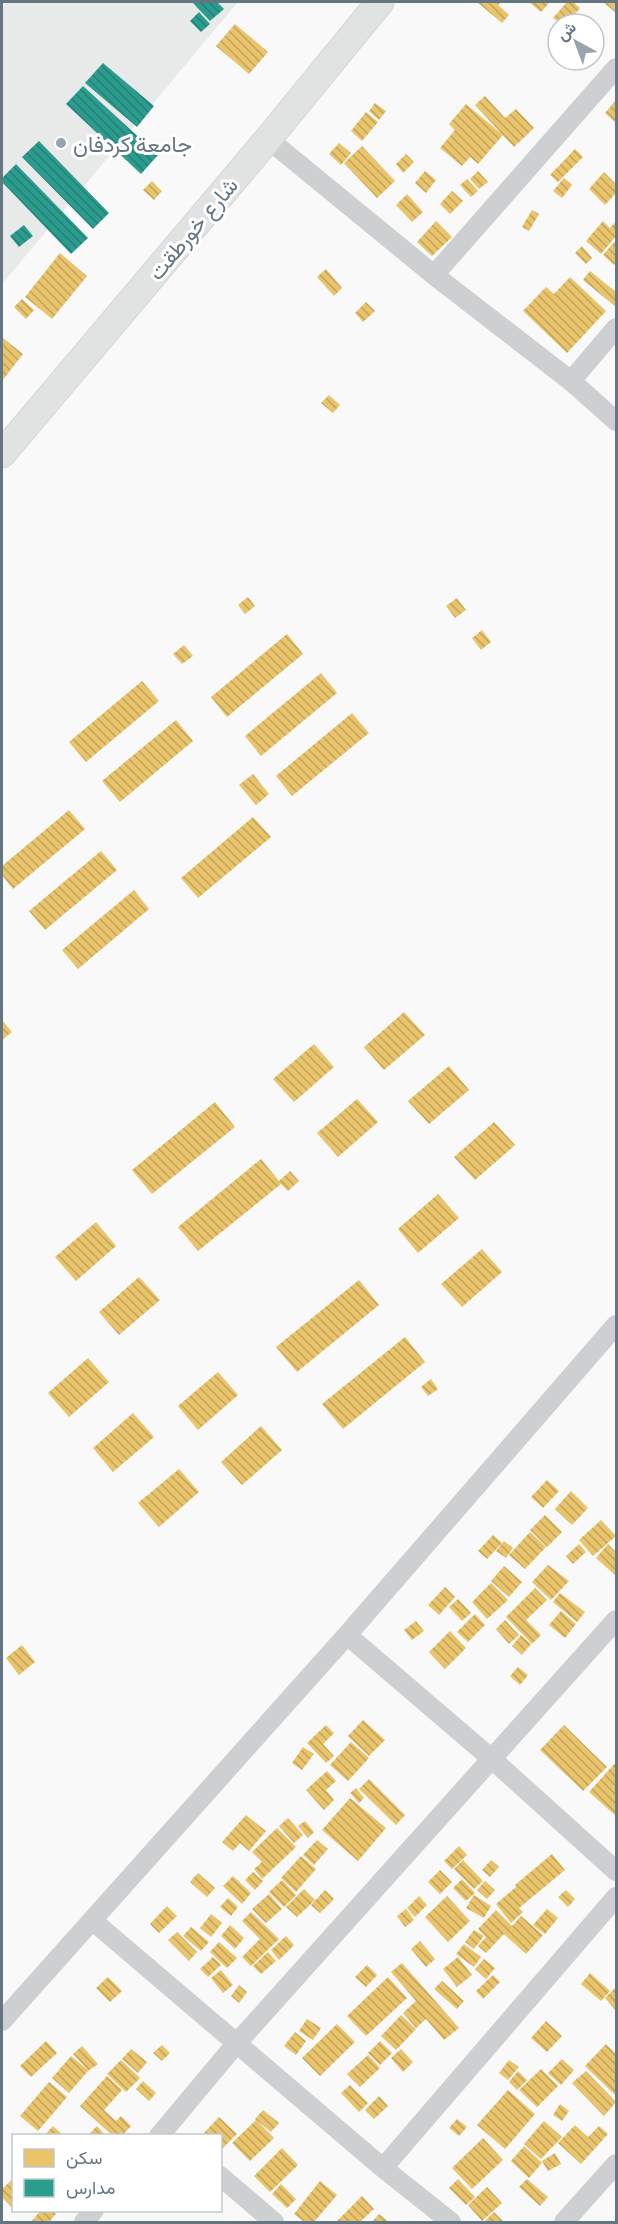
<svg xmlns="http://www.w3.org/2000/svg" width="618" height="2224" font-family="'Exo 2',Vazirmatn,sans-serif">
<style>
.built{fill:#e8e9e9}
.homes{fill:url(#homes-back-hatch)}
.schools{fill:url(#schools-back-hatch)}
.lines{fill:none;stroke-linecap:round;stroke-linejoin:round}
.secondary-casing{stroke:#d5d6d7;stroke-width:29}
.street{stroke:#cecfd0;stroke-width:20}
.secondary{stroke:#e1e2e2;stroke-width:27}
.poi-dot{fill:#99a4ac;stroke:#fff;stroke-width:2}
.labels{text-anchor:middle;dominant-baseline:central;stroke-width:6;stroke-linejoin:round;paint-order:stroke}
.poi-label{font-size:22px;fill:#657683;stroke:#fff;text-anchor:start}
.street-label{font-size:22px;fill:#657683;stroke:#fff}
</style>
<defs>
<pattern id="homes-back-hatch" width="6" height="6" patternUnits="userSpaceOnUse" patternTransform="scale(1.5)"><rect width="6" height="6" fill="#e9c46a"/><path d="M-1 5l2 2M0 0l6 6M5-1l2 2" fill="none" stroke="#c0a45d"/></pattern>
<pattern id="schools-back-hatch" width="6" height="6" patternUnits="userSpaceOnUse" patternTransform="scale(1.5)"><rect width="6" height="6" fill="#2a9d8f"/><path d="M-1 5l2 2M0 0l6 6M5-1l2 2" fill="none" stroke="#277e75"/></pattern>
</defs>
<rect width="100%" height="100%" fill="#f9f9f9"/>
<!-- built -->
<path class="built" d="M2,2H238L2,284Z"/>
<!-- homes -->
<path class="homes" d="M477,2H501L498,5L509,15L502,23Z
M529,2H550L541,12Z
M567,2H573L580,8L567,24H561L553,18Z
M603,2H616V11L615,12Z
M235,24L268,52L249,74L216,46Z
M485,96L505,118L516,109L534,128L514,147L475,105Z
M616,100V123L605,113Z
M375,103L386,111L379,120L369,111Z
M466,104L503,135L478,164L470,157L462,166L440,148L455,130L449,124Z
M366,112L378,122L362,141L351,131Z
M339,143L351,153L341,165L329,154Z
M362,146L395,181L377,198L344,163Z
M575,149L583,157L558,182L550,175Z
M406,154L414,162L403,173L396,164Z
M425,171L436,180L426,193L415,183Z
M478,171L488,182L479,189L470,179Z
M604,172L616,184V193L605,205L589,189Z
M564,178L572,185L562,198L553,191Z
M467,179L478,191L471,197L460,185Z
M152,181L162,191L154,200L143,190Z
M452,191L463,201L450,214L440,204Z
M407,194L423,212L412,222L396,205Z
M532,210L539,214L529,231L522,227Z
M436,221L452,237L432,256L417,242Z
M603,221L610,228L616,221V236L601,254L586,241Z
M616,240V262L614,265L603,255Z
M582,246L592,258L586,264L575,253Z
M60,253L87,276L52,319L25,297Z
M326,269L342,288L334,296L317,277Z
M590,271L616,292V307L583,280Z
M570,277L606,311L567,353L523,311L546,287L554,294Z
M22,299L34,310L26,319L14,307Z
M366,302L375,311L363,322L355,313Z
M3,338L23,354L2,381V340Z
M329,395L340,405L333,413L321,403Z
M248,597L255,606L245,614L238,605Z
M457,598L466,610L455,618L446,606Z
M482,630L491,642L481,650L472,638Z
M287,634L303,654L227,717L211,697Z
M184,645L193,656L182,664L173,654Z
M321,673L337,693L261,756L245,736Z
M142,681L159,701L86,762L69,742Z
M352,713L369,733L292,796L276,776Z
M176,720L193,741L120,802L102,781Z
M253,774L269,794L256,805L239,785Z
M69,810L85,829L13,889L2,875V866Z
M253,817L271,837L198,898L181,878Z
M101,851L117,870L45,930L29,911Z
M134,890L149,909L78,969L62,950Z
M404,1012L425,1035L384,1070L364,1047Z
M2,1020L12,1032L2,1040Z
M314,1044L334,1067L294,1102L273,1079Z
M449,1066L469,1090L429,1124L408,1101Z
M357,1099L378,1122L338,1157L317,1133Z
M215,1102L235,1127L152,1194L132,1170Z
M494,1122L515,1145L475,1180L454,1157Z
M261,1159L279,1181L290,1171L299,1181L288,1191L281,1184L198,1251L178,1227Z
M438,1194L459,1218L418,1253L398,1229Z
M96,1222L116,1246L76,1281L55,1257Z
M482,1249L502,1272L462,1307L441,1284Z
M139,1277L160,1300L119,1335L99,1312Z
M359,1280L379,1305L297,1372L276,1347Z
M405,1337L425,1362L343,1429L322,1404Z
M88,1358L109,1382L69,1417L48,1393Z
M218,1372L238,1395L198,1430L178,1406Z
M431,1379L438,1389L428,1396L421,1387Z
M133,1413L154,1437L113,1472L93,1448Z
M261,1426L282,1450L242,1485L221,1462Z
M179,1469L199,1492L159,1527L138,1503Z
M547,1480L559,1491L543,1508L531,1497Z
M571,1491L588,1508L572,1525L555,1509Z
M545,1515L562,1532L547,1547L530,1530Z
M601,1520L616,1536L593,1556L579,1540Z
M530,1532L546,1547L525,1569L509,1555Z
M493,1535L502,1543L487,1559L478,1551Z
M504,1541L513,1548L506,1558L496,1551Z
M579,1544L586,1552L573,1564L566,1556Z
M608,1544L616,1552V1576L596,1558Z
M548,1565L569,1581L551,1600L532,1582Z
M504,1566L522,1582L509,1597L491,1581Z
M491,1583L508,1600L487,1619L472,1602Z
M445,1587L455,1597L439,1615L428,1605Z
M535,1588L547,1600L526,1620L541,1635L532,1644L506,1617Z
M560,1593L585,1612L577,1622L553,1602Z
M458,1599L471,1613L462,1621L449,1607Z
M561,1611L576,1624L565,1638L549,1625Z
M475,1614L485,1625L468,1642L457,1632Z
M505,1620L519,1635L509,1644L496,1629Z
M416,1621L424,1631L412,1640L404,1630Z
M450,1631L466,1648L445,1669L429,1652Z
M521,1635L531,1644L522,1655L512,1646Z
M22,1645L35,1662L19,1675L6,1658Z
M518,1667L528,1675L520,1685L510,1676Z
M363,1720L385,1740L369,1756L348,1736Z
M326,1725L334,1733L323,1744L334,1756L326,1763L307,1743Z
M564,1725L607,1767L583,1791L540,1750Z
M351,1742L369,1758L348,1781L330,1765Z
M303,1747L314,1754L302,1770L292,1763Z
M616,1762V1816L589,1792Z
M327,1771L336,1781L326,1790L334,1800L324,1810L306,1790Z
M369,1779L405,1815L396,1825L359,1789Z
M356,1788L364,1798L359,1803L350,1793Z
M350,1798L386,1828L358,1861L322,1830Z
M246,1815L266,1831L249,1851L240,1843L233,1851L222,1842Z
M288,1818L303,1835L294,1843L279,1826Z
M305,1821L314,1832L308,1838L298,1826Z
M277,1828L296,1847L262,1879L254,1869L262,1862L252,1852Z
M317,1840L328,1849L314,1865L303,1855Z
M459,1846L467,1855L452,1869L444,1861Z
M552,1854L565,1870L519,1908L523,1912L511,1923L496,1904L516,1887L515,1885Z
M301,1856L316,1869L296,1892L281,1878Z
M463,1860L483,1881L474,1889L454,1869Z
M491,1860L499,1867L490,1877L482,1870Z
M440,1870L452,1882L440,1894L428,1882Z
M253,1872L263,1881L255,1890L245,1880Z
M198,1873L215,1888L207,1897L190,1882Z
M233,1876L251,1893L242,1904L223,1886Z
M462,1879L475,1893L466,1901L453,1888Z
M282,1880L296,1895L284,1907L269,1892Z
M485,1881L495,1890L487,1899L477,1890Z
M304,1889L315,1900L297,1917L286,1907Z
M325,1890L334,1899L320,1913L311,1905Z
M566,1890L575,1899L568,1907L558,1897Z
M269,1894L282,1909L266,1923L252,1909Z
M474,1895L491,1906L484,1918L466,1908Z
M419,1896L427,1905L415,1917L407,1908Z
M447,1896L470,1921L448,1942L425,1917Z
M228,1898L238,1907L231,1916L220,1907Z
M167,1906L177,1916L159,1933L150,1924Z
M406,1909L414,1920L405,1927L397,1916Z
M547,1909L558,1918L545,1934L533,1925Z
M496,1910L512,1926L521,1916L543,1935L526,1954L504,1934L486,1953L478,1946L486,1937L478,1929Z
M251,1912L279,1939L251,1966L242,1957L260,1939L242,1921Z
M211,1914L222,1923L211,1937L200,1928Z
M230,1925L244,1938L235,1949L221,1936Z
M191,1927L209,1942L201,1951L183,1936Z
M474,1930L484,1936L474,1949L465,1942Z
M177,1932L197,1952L189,1961L168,1940Z
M286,1936L294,1945L279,1960L271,1950Z
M420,1941L435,1959L426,1967L411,1949Z
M219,1942L237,1958L227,1968L210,1952Z
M464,1944L481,1957L474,1967L456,1954Z
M268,1952L276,1961L261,1974L253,1966Z
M213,1957L221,1965L208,1977L200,1969Z
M458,1957L472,1975L457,1987L443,1969Z
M484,1959L495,1968L486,1979L475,1969Z
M402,1963L459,2028L444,2040L426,2019L416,2028L403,2013L416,2001L391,1972Z
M367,1965L377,1975L366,1987L355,1977Z
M221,1970L233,1985L223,1993L211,1978Z
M590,1973L610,1991L601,2001L581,1984Z
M493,1975L500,1982L483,1999L476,1991Z
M108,1977L122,1991L110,2002L96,1988Z
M388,1977L407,1998L366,2036L347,2016Z
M442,1981L464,2001L457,2009L434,1989Z
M239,1985L247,1992L239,2003L231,1996Z
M616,1987V2011L605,1998Z
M401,2015L416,2029L396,2050L381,2036Z
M307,2019L321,2028L313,2040L299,2031Z
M546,2021L562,2036L547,2052L531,2038Z
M337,2024L355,2042L320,2076L302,2058Z
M295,2032L306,2041L296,2055L284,2046Z
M46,2041L57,2053L31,2077L20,2066Z
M380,2041L392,2053L380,2065L368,2053Z
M606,2044L616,2054L615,2075L616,2096L585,2066Z
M162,2045L170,2053L162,2061L153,2053Z
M82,2046L98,2064L88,2071L69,2093L52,2078L71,2056L88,2070L73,2054Z
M131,2049L147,2062L138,2073L122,2059Z
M401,2049L413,2062L403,2072L391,2058Z
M368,2055L380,2068L360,2087L347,2074Z
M562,2059L574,2070L561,2085L548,2073Z
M121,2060L140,2078L126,2092L107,2074Z
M509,2060L519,2067L508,2080L499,2073Z
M541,2069L558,2086L537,2107L519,2090Z
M518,2071L527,2080L517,2090L509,2082Z
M586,2071L616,2102L604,2116L572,2083Z
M107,2076L122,2090L104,2110L116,2121L121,2116L131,2126L122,2136H113L80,2106Z
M143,2081L156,2093L149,2101L136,2089Z
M49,2082L67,2097L38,2131L20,2116Z
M350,2085L368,2103L359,2112L341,2093Z
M508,2090L535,2114L505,2149L477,2125Z
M379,2096L388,2106L374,2119L365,2110Z
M560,2104L569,2111L562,2121L553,2115Z
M263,2110L279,2123L271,2132L255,2119Z
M219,2117L237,2134L220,2151V2136L203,2134Z
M457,2119L467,2127L459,2136L449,2128Z
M256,2120L274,2138L250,2161L232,2143Z
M544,2121L562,2137L541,2159L524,2144Z
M575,2125L588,2137L599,2126L608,2134L581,2164L558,2143Z
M53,2126L64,2136H44Z
M97,2126L106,2136H92L90,2133Z
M483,2138L503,2160L472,2189L452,2168Z
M524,2146L542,2163L529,2178L511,2161Z
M282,2148L298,2165L270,2192L254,2176Z
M555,2153L561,2164L548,2171L542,2161Z
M14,2178V2210L2,2197V2189Z
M458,2179L475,2197L466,2205L449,2188Z
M527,2179L548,2197L540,2206L519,2187Z
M320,2181L337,2195L314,2222H304L294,2214Z
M281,2184L296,2199L287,2208L272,2194Z
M487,2187L502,2203L482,2221L468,2205Z
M362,2196L374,2209L360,2222H339L337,2221Z
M41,2210H52L56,2214L49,2222H31Z
M494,2212L503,2221L501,2222H486L485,2221Z
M379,2214L389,2222H372Z"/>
<!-- schools -->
<path class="schools" d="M194,2H217L224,9L210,21L193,3Z
M199,12L210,24L201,32L190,21Z
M103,63L154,106L137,127L85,83Z
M83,86L158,155L141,174L66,104Z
M39,141L109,213L93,229L22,157Z
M16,164L88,238L71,254L2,182V178Z
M24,225L33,236L19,247L10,236Z"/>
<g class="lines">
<!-- secondary casing -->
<g class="secondary-casing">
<path id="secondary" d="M2,454L268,139L380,2"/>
</g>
<!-- street -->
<path class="street" d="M268,139L434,275L571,381L616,421
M434,275L616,68
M571,381L616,328
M347,1635L493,1760L616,1871
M93,1921L383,2168L451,2222
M2,2021L347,1635L616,1325
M159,2136L236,2044L616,1620
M383,2168L616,1897
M220,2176L274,2222
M84,2222L94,2210
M564,2222L616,2164"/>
<!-- secondary -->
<use href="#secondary" class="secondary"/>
</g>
<!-- markers -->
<circle class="poi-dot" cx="61" cy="143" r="6"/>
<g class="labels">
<!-- poi labels -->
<g class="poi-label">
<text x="73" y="143">جامعة كردفان</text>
</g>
<!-- street labels -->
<g class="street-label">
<text transform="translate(192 228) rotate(-50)">شارع خورطقت</text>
</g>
</g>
<!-- border -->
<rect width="618" height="2224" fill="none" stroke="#657683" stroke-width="6"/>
<!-- legend -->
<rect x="12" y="2134" width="210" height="78" fill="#ffffff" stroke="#c1c8cd" stroke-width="1.5"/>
<rect x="24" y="2149" width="30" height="18" fill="#e9c46a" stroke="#c1c8cd" stroke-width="1.5"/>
<text x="66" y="2164" font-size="18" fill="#657683">سكن</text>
<rect x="24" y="2179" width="30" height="18" fill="#2a9d8f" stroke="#c1c8cd" stroke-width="1.5"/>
<text x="66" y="2194" font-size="18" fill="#657683">مدارس</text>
<!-- north arrow -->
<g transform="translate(576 42) rotate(319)"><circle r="28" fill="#ffffff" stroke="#c1c8cd" stroke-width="1.5"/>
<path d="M0-4.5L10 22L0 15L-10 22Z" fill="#99a4ac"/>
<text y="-9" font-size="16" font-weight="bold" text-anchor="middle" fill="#657683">ش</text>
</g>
</svg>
